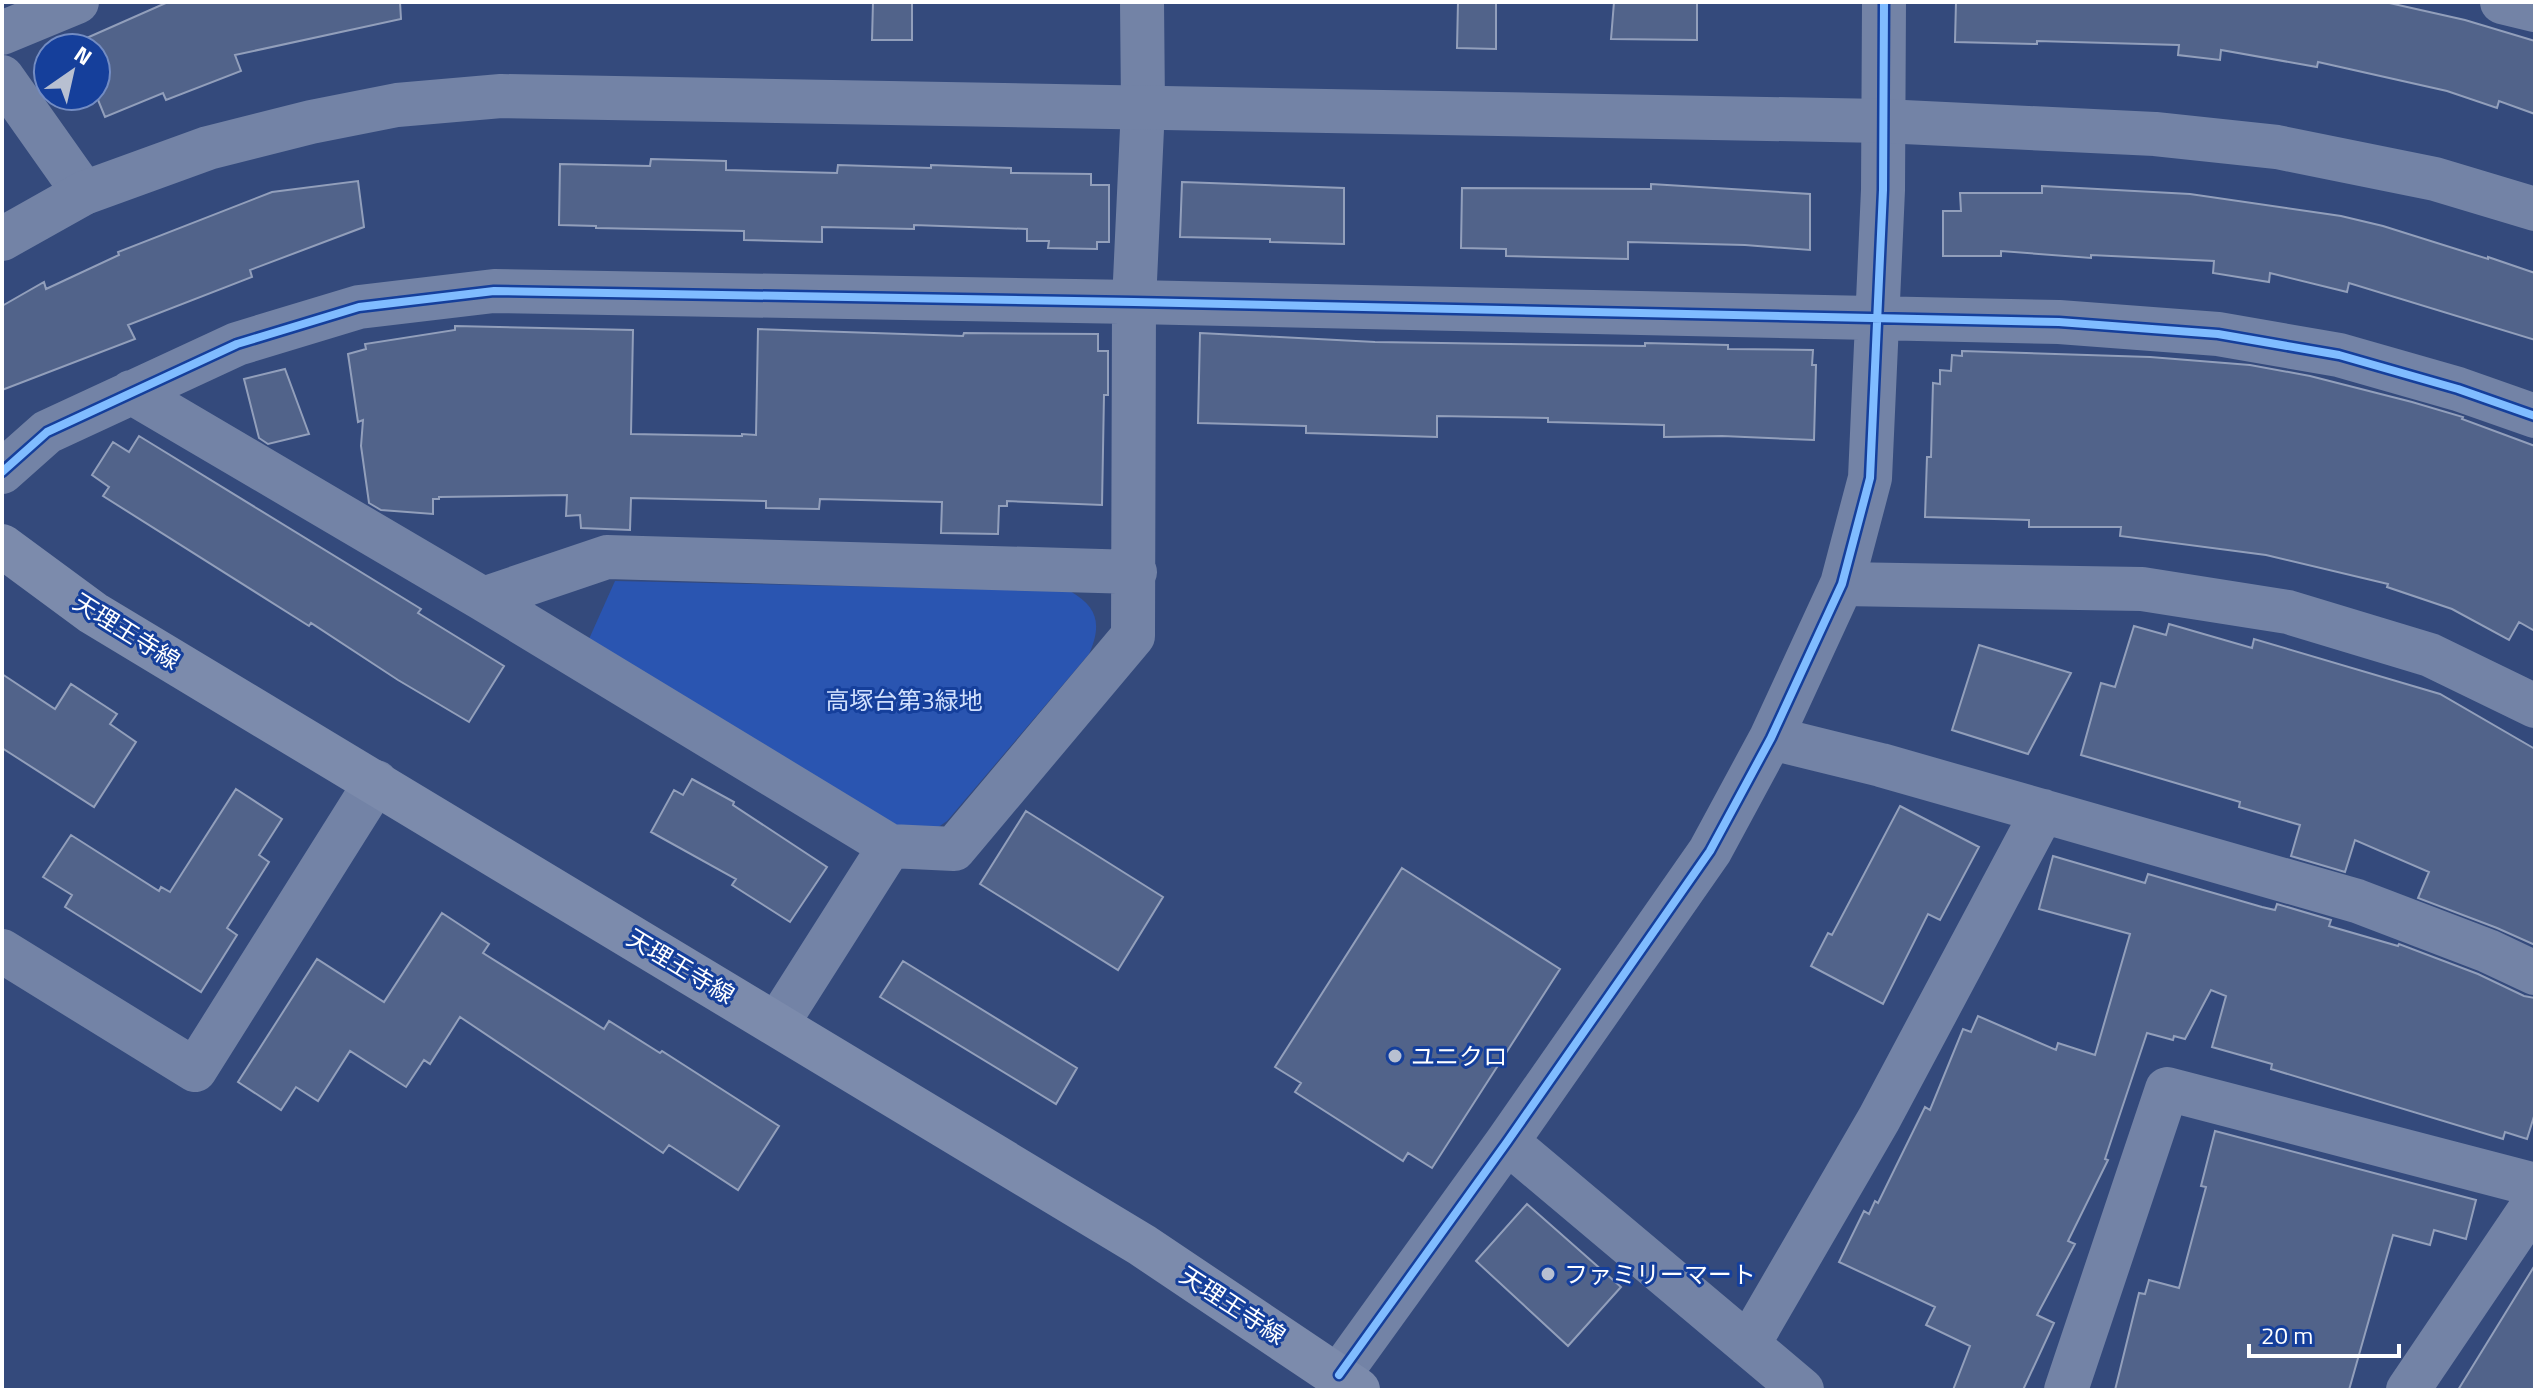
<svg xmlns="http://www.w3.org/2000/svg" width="2537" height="1392" font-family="'Titillium Web','Noto Sans JP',sans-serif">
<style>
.green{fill:#2a55b1}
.building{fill:#51638a;stroke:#929fbb;stroke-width:2}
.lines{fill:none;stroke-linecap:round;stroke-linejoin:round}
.minor{stroke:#7383a6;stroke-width:44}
.tertiary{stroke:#7383a6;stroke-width:44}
.primary{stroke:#7c8bac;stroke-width:44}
.cycleway-casing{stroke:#153f9b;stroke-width:13}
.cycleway{stroke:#80bcff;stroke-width:8}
.poi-dot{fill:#b8c0d1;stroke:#153f9b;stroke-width:3}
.labels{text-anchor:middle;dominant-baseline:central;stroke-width:6;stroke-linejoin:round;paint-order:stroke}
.street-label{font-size:24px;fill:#fff;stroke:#153f9b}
.park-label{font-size:24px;fill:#d1e0fd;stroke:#153f9b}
.poi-label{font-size:24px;fill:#fff;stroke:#153f9b;text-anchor:start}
</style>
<rect width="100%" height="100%" fill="#344a7c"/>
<!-- green -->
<path class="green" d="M615,581L1070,591C1098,607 1102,625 1089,654L947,821L934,830H904L589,639Z"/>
<!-- building -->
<path class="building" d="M168,2H400L401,19L235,55L241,71L166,100L163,93L105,117L96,95V48H64Z
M873,2H912V40H872Z
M1458,2H1496V49L1457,48Z
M1614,2H1697V40L1611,39Z
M1956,2H2385L2465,20L2535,41V114L2499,101L2497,108L2447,91L2318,62L2317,67L2221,50L2220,60L2178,55L2179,45L2037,41V44L1955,42Z
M651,159L726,161V170L837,173L838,165L931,168V165L1011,168V173L1091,174V185H1109V242H1097V249L1048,248L1049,241H1027V229L914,225V229L822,227V242L744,240V231L596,228V226L559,225L560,164L650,166Z
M358,181L364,227L250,270L252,277L128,325L135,339L2,390V306L44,282L46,289L119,255L118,252L272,192Z
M1182,182L1344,188V244L1270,242V239L1180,237Z
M1651,184L1810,194V250L1745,245L1628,242V259L1506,256V249L1461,248L1462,188L1651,189Z
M2042,186L2190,194L2341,216L2383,226L2488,259V257L2535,273V340L2349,283L2347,292L2270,273L2269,282L2213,273L2214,261L2091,255V258L2001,251V256H1943V211H1961L1960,193H2042Z
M455,326L633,330L631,434L742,436V434L756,435L758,329L963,336L964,333L1098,334V351H1108V395H1104L1102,505L1007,501V506H999L998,534L941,533L942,502L820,499L819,509L766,508V501L631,498L630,530L581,528L580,515L566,516L567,495L439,497V499H433V514L381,510L369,503L361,446L363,420L358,422L348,354L366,349L365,344L455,330Z
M1200,333L1375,342L1645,346V343L1728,345V349L1813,350L1812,365H1816L1814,440L1722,436L1664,437V425L1548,422V418L1437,416V437L1306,433V426L1198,423Z
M1962,351L2150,357L2250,365L2310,376L2412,402L2463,417L2462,419L2535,446V631L2519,622L2509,640L2452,609L2387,587L2388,584L2266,555L2120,536L2121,527H2029V520L1925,517L1927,457H1931L1933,383L1940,384V370L1951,371L1952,355L1962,356Z
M285,369L309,434L268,444L259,438L244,379Z
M139,436L421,609L418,613L504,666L469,722L398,680L311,623L309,626L103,496L109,487L92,475L113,442L129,452Z
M2169,624L2252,648L2254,639L2440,694L2535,749V945L2497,928L2418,898L2429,872L2355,840L2345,872L2291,856L2300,825L2239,807L2240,802L2081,755L2101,683L2115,687L2134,626L2166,635Z
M1979,645L2071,673L2028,754L1952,730Z
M2,674L55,709L71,684L117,714L110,724L136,742L94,807L2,748Z
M692,779L734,802L733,805L827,867L790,922L732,885L736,879L651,832L674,790L683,795Z
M236,789L282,819L259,855L269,862L227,928L237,935L201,992L65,907L72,895L43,877L71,835L159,891L161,887L170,892Z
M1900,806L1979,847L1940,920L1928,914L1883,1004L1811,966L1828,933L1832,935Z
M1026,811L1163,897L1118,970L980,884Z
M2053,856L2145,883L2148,874L2262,907L2275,910L2277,904L2331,920L2329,926L2398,946L2399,944L2478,974L2524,996L2535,998V1113L2527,1139L2505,1132L2503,1139L2271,1069L2272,1064L2212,1047L2226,996L2211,990L2185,1039L2174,1036L2173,1040L2147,1033L2105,1159L2108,1160L2068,1241L2075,1244L2037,1315L2054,1323L2023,1390H1953L1970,1346L1926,1325L1935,1307L1839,1262L1864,1211L1869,1214L1875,1201L1878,1203L1925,1107L1930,1110L1963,1029L1971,1032L1978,1016L2056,1050L2058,1043L2095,1055L2130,934L2039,909Z
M1402,868L1560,969L1432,1168L1408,1153L1403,1161L1295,1092L1301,1083L1275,1067Z
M442,913L489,944L483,953L604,1029L609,1021L660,1053L662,1051L779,1126L738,1190L669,1145L663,1153L460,1017L430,1064L424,1060L406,1087L350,1051L318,1101L296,1087L281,1110L238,1082L317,959L384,1002Z
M903,961L1077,1068L1056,1104L880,997Z
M2215,1131L2476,1200L2466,1239L2434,1230L2430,1245L2393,1235L2349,1390H2115L2139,1293L2145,1294L2149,1280L2179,1288L2206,1187L2201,1186Z
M1527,1204L1621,1287L1568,1346L1476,1261Z
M2535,1265V1390H2458Z"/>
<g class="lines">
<!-- minor -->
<path class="minor" d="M2502,2L2535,10
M2,33L77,2
M2,77L84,193
M131,392L483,599L890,846
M2,472L47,432L237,344L359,307L494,291L1134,302L2059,322L2218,334L2339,355L2458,389L2535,416
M1842,584L2142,589L2288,612L2430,655L2535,706
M483,599L607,557L1135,572
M1771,738L1881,765L2357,901L2488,951L2535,973
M2,951L195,1070L376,782
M777,1024L890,846L954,849L1133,636L1134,302L1143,107L1142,2
M1507,1142L1802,1390
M1748,1345L1879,1119L2043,811
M1339,1375L1507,1142L1710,851L1771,738L1842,584L1870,478L1883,190L1884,2
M2066,1390L2167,1089L2535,1185
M2408,1390L2535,1202"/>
<!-- tertiary -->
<path class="tertiary" d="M2,239L84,193L208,148L311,122L397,105L501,96L1883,121L2155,134L2277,147L2435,179L2535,209"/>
<!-- primary -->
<path class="primary" d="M2,546L93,613L1142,1245L1358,1390"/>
<!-- cycleway casing -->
<g class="cycleway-casing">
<path id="cycleway" d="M2,472L47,432L237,344L359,307L494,291L1134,302L2059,322L2218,334L2339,355L2458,389L2535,416
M1339,1375L1507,1142L1710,851L1771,738L1842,584L1870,478L1883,190L1884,2"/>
</g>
<!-- cycleway -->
<use href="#cycleway" class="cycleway"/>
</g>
<!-- markers -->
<g class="poi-dot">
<circle cx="1395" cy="1056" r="8"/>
<circle cx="1548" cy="1274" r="8"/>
</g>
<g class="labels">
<!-- street labels -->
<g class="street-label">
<text transform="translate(127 631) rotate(32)">天理王寺線</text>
<text transform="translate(681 966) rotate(31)">天理王寺線</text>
<text transform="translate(1233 1305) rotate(33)">天理王寺線</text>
</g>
<!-- park labels -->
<g class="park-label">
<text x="904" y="700">高塚台第3緑地</text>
</g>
<!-- poi labels -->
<g class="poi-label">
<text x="1411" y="1056">ユニクロ</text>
<text x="1564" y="1274">ファミリーマート</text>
</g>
</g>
<!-- border -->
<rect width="2537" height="1392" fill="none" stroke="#ffffff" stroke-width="8"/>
<!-- north arrow -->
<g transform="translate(72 72) rotate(34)"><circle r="38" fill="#153f9b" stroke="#738cc3" stroke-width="2"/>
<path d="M0-6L14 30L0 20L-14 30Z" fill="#b8c0d1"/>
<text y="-12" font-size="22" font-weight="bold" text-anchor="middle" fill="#ffffff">N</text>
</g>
<!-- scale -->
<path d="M2249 1344v12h150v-12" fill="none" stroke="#ffffff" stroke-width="4"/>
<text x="2261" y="1344" font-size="24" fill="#ffffff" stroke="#153f9b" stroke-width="6" paint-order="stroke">20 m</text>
</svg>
